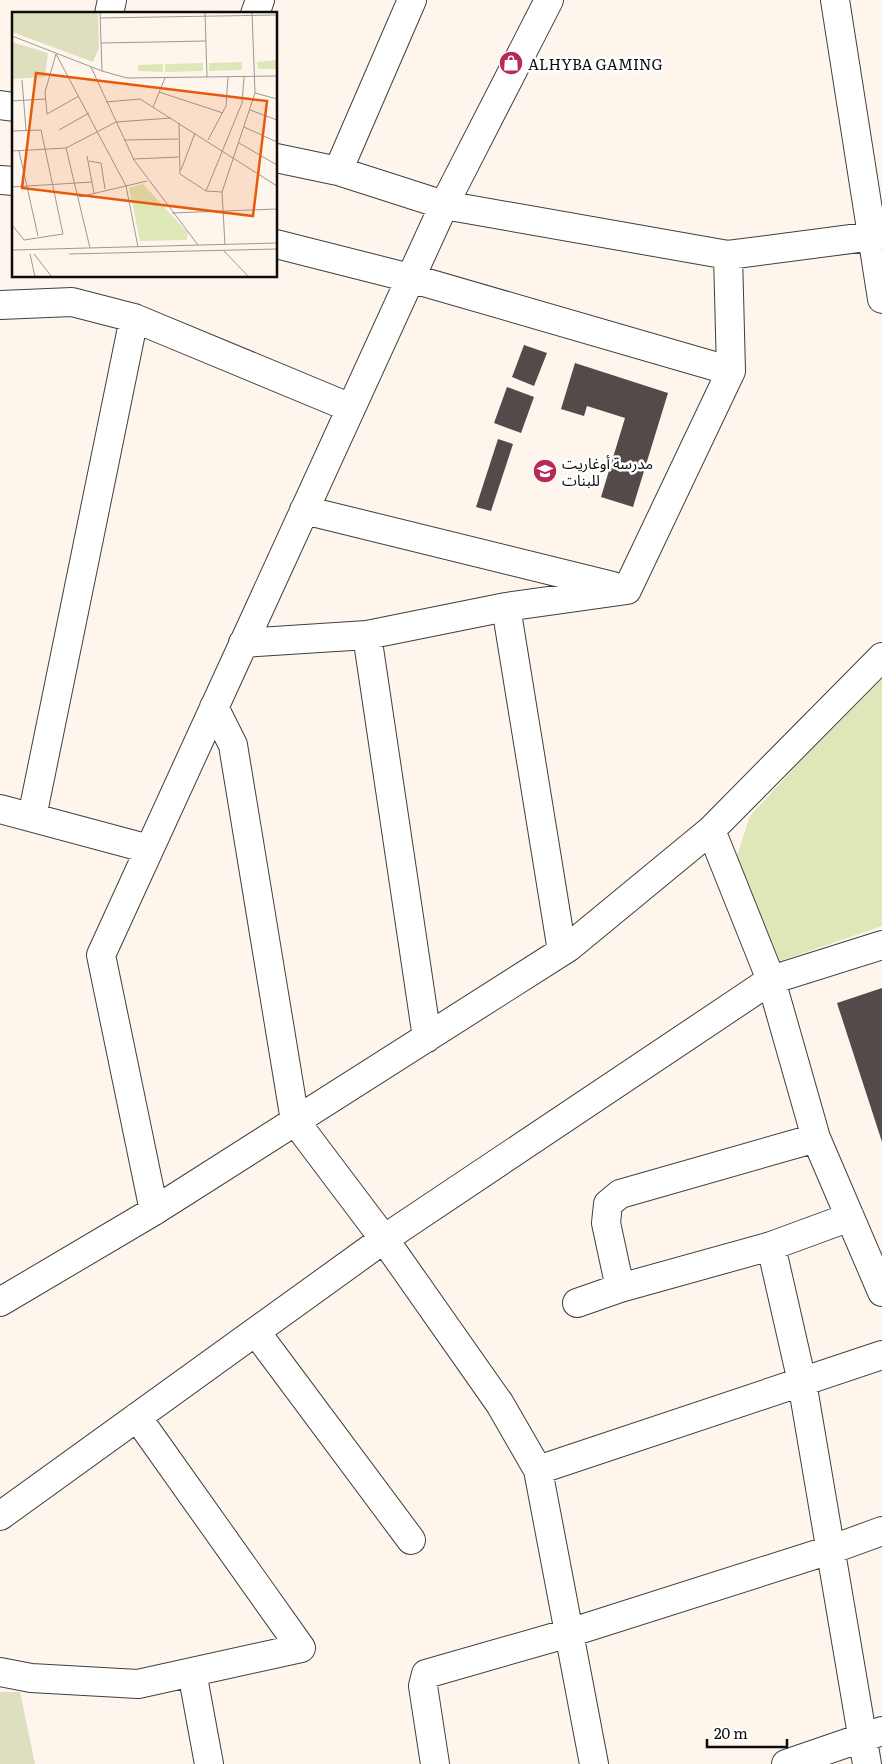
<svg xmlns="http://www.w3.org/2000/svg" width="882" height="1764" font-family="Literata,'Noto Sans Arabic',serif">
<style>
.green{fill:#dde7b7}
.cemetery{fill:#dddfbf}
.building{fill:#544a49}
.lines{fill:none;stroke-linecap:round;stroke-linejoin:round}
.minor-casing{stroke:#3f3f3f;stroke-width:30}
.minor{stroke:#fff;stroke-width:28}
.labels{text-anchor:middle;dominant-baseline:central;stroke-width:5;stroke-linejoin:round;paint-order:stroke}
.poi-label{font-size:15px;fill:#0c0c0c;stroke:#fff;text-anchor:start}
.inset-road{fill:none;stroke:#9d9892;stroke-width:1}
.view{fill:#e8590c;fill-opacity:0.15;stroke:#e8590c;stroke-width:2.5}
.inset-edge{fill:none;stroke:#0c0c0c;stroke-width:2.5}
</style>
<rect width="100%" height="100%" fill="#fef6ec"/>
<!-- green -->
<path class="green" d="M882,672V926L780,961L737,856L750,816Z"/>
<!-- cemetery -->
<path class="cemetery" d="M0,1692H20L35,1764H0Z"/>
<!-- building -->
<path class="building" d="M524,345L547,353L534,386L512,377Z
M575,363L668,393L633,507L601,497L625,418L587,406L584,416L561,409Z
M507,387L534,397L521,433L494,423Z
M498,439L513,444L491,511L476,507Z
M882,988V1142L837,1003Z"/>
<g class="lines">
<!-- minor casing -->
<g class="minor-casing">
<path id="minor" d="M835,0L882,299
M109,14L112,0
M255,14L260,0
M0,105L14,107
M276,158L338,171L444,205L728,255L882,235
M338,171L412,0
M0,180L14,181
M276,244L410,278L731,371
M0,305L72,302L134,318L351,408
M304,510L613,586
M506,607L562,951
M367,635L427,1038
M243,643L367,635L506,607L627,590L731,371L728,255
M214,707L233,745L295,1121L384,1239L500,1404L538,1470L594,1764
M0,809L149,849
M32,817L134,318
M711,830L771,980L816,1138L882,1292
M154,1211L101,955L444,205L549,0
M771,1246L802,1382L867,1764
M620,1288L606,1223L608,1204L620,1194L816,1138
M0,1302L154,1211L569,947L711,830L882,657
M577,1303L620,1288L771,1246L850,1217
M256,1332L411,1540
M538,1470L882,1355
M0,1516L384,1239L771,980L882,945
M0,1672L31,1678L138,1684L301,1648L137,1417
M192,1672L209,1764
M435,1764L423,1686L426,1674L569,1633L830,1550L882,1531
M786,1764L882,1731"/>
</g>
<!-- minor -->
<use href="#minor" class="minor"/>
</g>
<!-- icons -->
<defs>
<g id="shop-disc" transform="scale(1.25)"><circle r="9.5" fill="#b72958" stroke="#fff"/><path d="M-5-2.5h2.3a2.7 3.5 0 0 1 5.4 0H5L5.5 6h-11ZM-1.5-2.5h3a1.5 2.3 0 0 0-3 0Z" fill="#fff"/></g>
<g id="school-disc" transform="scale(1.25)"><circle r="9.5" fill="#b72958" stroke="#fff"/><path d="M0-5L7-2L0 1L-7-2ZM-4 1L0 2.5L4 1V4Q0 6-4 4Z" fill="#fff"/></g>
</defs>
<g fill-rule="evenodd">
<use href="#shop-disc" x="511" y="63"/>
<use href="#school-disc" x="545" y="471"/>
</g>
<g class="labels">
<!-- poi labels -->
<g class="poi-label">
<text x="528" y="63">ALHYBA GAMING</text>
<text x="562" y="462">مدرسة أوغاريت<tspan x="562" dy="17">للبنات</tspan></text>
</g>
</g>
<!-- overview -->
<g transform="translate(12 12)">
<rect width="265" height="265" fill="#fef6ec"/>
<path d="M265,48V57H246L245,50ZM230,50V58L197,59V51ZM191,51V59L153,60V52ZM151,52V60L126,59V53ZM131,172L176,221L175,228L128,229L117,176Z" fill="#dde7b7"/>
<path d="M0,0H86L87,36L81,50L0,20ZM0,30L36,41L33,65L0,67Z" fill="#dddfbf"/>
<path class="inset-road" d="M88,0L90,59M193,1L195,65M88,6L265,3M0,24L90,59L115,66L265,64M89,31L194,29M44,42L114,174L126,235M44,42L33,80L35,102L67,84M79,55L122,148L186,233M10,68L14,118M147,80L211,101M243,81L265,87M0,89L33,87M94,90L128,87L265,174M141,95L153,66M238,98L265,108M167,111L168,162L194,179L210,180M232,115L265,130M47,118L77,101M0,119L29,118L51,222L12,228L0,213M112,128L166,127M196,128L214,94L216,65M227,131L265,153M54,136L78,236M0,139L54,136L104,110L159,106M7,139L26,224M75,144L82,181M121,147L167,145M77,149L89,151L93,177M169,158L183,121M0,175L80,170M194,179L230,91L232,65M67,185L135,169M160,201L265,197M213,233L210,180L243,81L240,0M0,238L265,231M211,238L237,265M18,242L23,265M22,242L40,265M57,242L265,237"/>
<path class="view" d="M24,61L255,89L241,204L10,176Z"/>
<rect width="265" height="265" class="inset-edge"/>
</g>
<!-- scale -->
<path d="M707 1739v8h80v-8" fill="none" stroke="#0c0c0c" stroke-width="2.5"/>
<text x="714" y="1739" font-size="15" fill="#0c0c0c" stroke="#ffffff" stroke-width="4" paint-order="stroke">20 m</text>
</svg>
